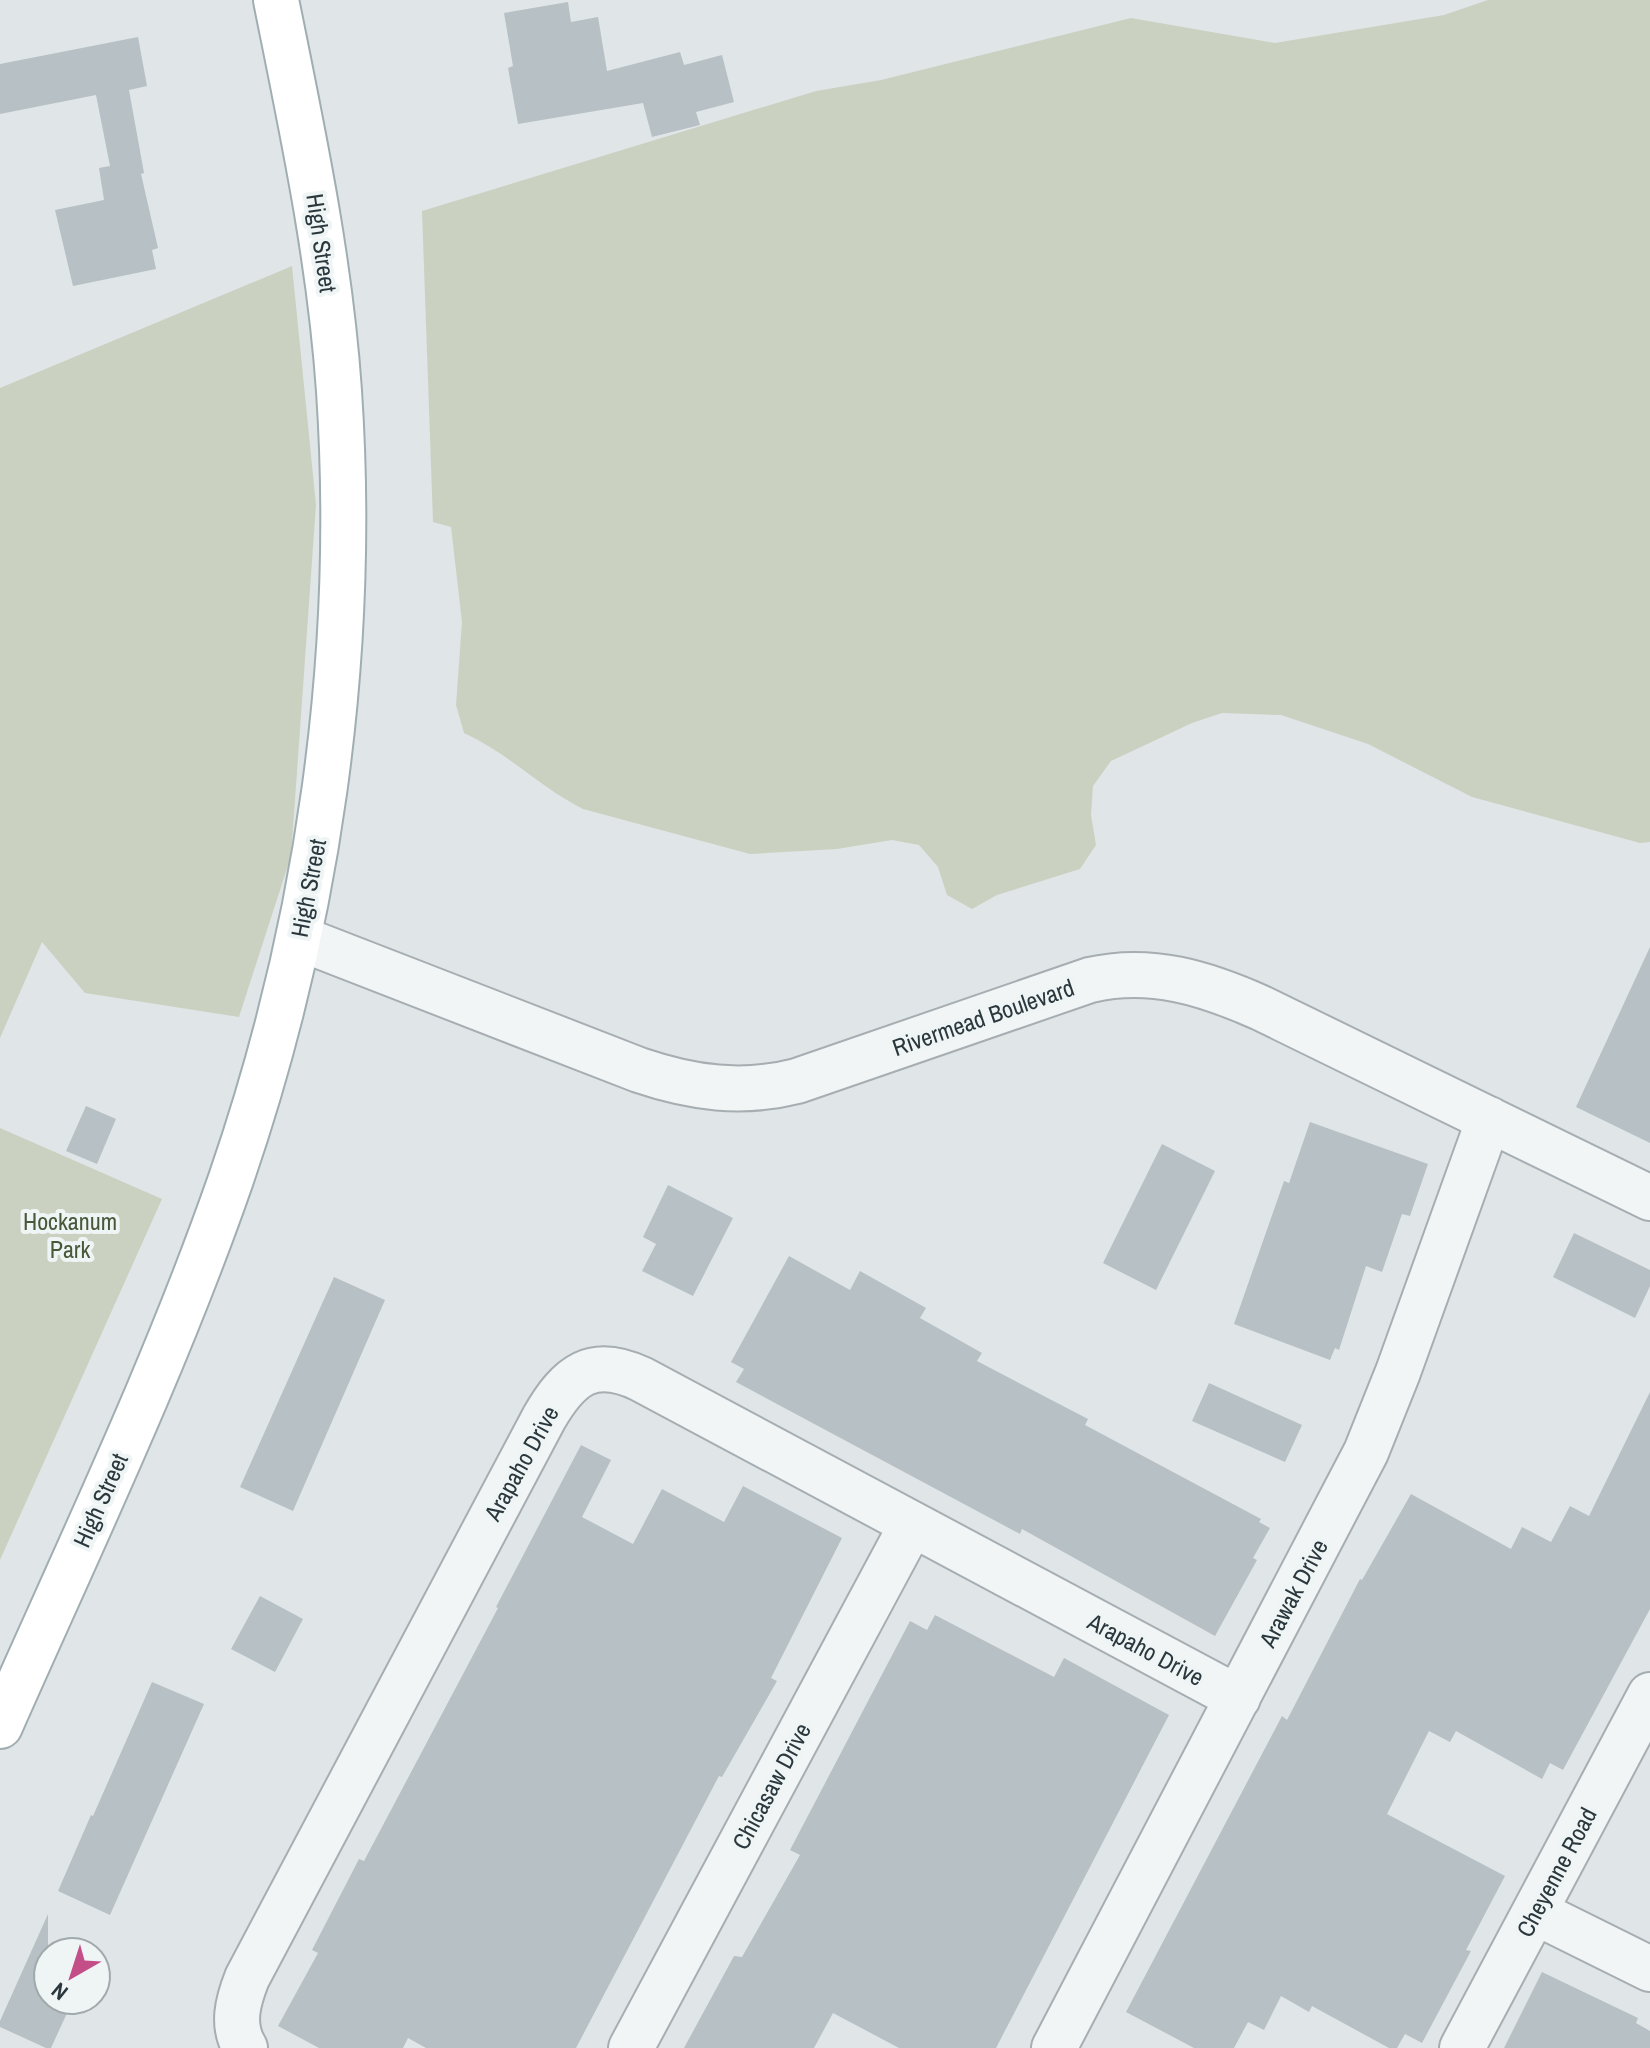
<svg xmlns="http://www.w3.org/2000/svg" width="1650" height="2048" font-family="'Archivo Narrow',sans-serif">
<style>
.green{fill:#cbd1c1}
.building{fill:#b7c0c4}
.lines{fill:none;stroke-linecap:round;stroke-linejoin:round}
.minor-casing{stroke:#a6aeb2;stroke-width:48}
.major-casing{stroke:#a0aeb2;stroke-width:48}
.minor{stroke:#f2f5f6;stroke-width:44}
.major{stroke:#fff;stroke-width:44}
.labels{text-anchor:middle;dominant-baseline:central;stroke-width:8;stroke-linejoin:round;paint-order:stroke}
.street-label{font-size:24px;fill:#2a383e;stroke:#eff4f5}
.park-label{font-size:24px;fill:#495838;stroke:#eff4f5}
</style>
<rect width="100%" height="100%" fill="#e0e5e8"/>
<!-- green -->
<path class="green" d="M1488,0H1650V842L1640,843L1472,797L1368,744L1281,715L1222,713L1192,723L1111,761L1093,786L1091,815L1096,845L1080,869L997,895L972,909L947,895L938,867L919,845L892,840L837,849L750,854L583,809C541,788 508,753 464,733L456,705L462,622L451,527L433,522L422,211L816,91L881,80L1131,18L1275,43L1444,15Z
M292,266L316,505L291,856L239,1017L85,993L42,942L0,1038V388Z
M0,1128L162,1199L0,1560Z"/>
<!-- building -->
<path class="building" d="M568,2L571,22L598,17L607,71L680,52L684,65L722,55L734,102L696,112L700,125L652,137L643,103L518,124L508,68L513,66L504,13Z
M138,37L147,86L129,90L144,173L141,174L158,248L152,250L156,269L73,286L55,210L104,200L99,168L110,166L96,95L0,114V64Z
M1650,947V1143L1576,1107Z
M86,1106L116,1119L97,1164L66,1151Z
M1310,1122L1428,1164L1410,1216L1402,1214L1382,1272L1366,1266L1339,1350L1335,1348L1330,1360L1234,1324L1284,1181L1289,1183Z
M1162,1144L1215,1171L1156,1290L1103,1263Z
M668,1185L733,1218L693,1296L642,1271L656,1244L643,1237Z
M1574,1233L1650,1270V1286L1635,1318L1553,1277Z
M789,1256L850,1290L860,1271L926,1308L920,1318L982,1353L977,1361L1088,1419L1085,1425L1261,1519L1259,1522L1270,1528L1253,1558L1257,1560L1215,1636L1022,1529L1020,1534L736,1382L744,1369L731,1362Z
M334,1277L385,1300L293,1511L240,1487Z
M1209,1383L1302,1425L1285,1462L1192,1421Z
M1650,1392V1609L1563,1770L1550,1763L1542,1779L1456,1731L1450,1742L1429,1731L1387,1814L1505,1876L1466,1950L1471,1951L1422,2043L1405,2034L1397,2048H1389L1312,2006L1309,2012L1281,1996L1264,2030L1248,2022L1234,2048H1194L1126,2012L1282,1716L1287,1720L1360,1579L1362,1580L1411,1494L1511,1549L1522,1527L1551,1542L1570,1506L1589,1516Z
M581,1445L611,1460L582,1517L633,1544L662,1489L724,1522L743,1486L842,1538L771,1678L777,1681L722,1777L719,1776L576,2048H426L408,2038L403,2048H319L278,2026L318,1953L312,1950L359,1859L364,1861L498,1608L496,1607Z
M260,1596L303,1619L275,1672L231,1649Z
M935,1615L1054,1677L1064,1658L1169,1715L996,2048H899L833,2013L814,2048H684L734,1956L742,1957L800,1855L790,1850L910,1621L927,1630Z
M152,1682L204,1704L110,1915L58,1891L91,1815L93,1816Z
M48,1914V2000H73L51,2048H46L0,2027V2021Z
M1542,1972L1638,2018L1636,2023L1650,2031V2048H1504Z"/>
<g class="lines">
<!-- minor casing -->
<g class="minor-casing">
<path id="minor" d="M299,938L639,1070C692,1088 742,1095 797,1081L1090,980C1151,966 1205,983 1261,1008L1650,1198
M1535,1912L1650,1969
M245,2048C231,2025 238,2001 247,1978L544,1418C569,1375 592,1356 641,1379L1238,1698
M631,2048L912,1524
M1054,2048L1366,1452L1398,1372L1489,1119
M1462,2048L1650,1695"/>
</g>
<!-- major casing -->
<g class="major-casing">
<path id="major" d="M0,1726C80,1545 166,1366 231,1179C318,926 357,658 339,391C330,259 302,129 276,0"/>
</g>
<!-- minor -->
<use href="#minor" class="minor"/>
<!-- major -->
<use href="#major" class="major"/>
</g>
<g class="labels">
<!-- street labels -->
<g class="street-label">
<text transform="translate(322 243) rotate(82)">High Street</text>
<text transform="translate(308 888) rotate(-79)">High Street</text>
<text transform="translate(983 1017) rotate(-19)">Rivermead Boulevard</text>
<text transform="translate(521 1463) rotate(-61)">Arapaho Drive</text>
<text transform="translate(100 1500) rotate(-66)">High Street</text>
<text transform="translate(1293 1593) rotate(-62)">Arawak Drive</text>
<text transform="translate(1146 1649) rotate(28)">Arapaho Drive</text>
<text transform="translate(771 1786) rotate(-62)">Chicasaw Drive</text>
<text transform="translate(1556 1872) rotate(-62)">Cheyenne Road</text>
</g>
<!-- park labels -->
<g class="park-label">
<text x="70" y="1221">Hockanum<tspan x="70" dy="28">Park</tspan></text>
</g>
</g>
<!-- north arrow -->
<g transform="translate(72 1976) rotate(219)"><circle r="38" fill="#eff4f5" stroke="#a0a9ac" stroke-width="2"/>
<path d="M0-6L14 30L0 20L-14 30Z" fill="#c34e88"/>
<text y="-12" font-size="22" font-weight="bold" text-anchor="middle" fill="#2a383e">N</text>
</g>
</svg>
